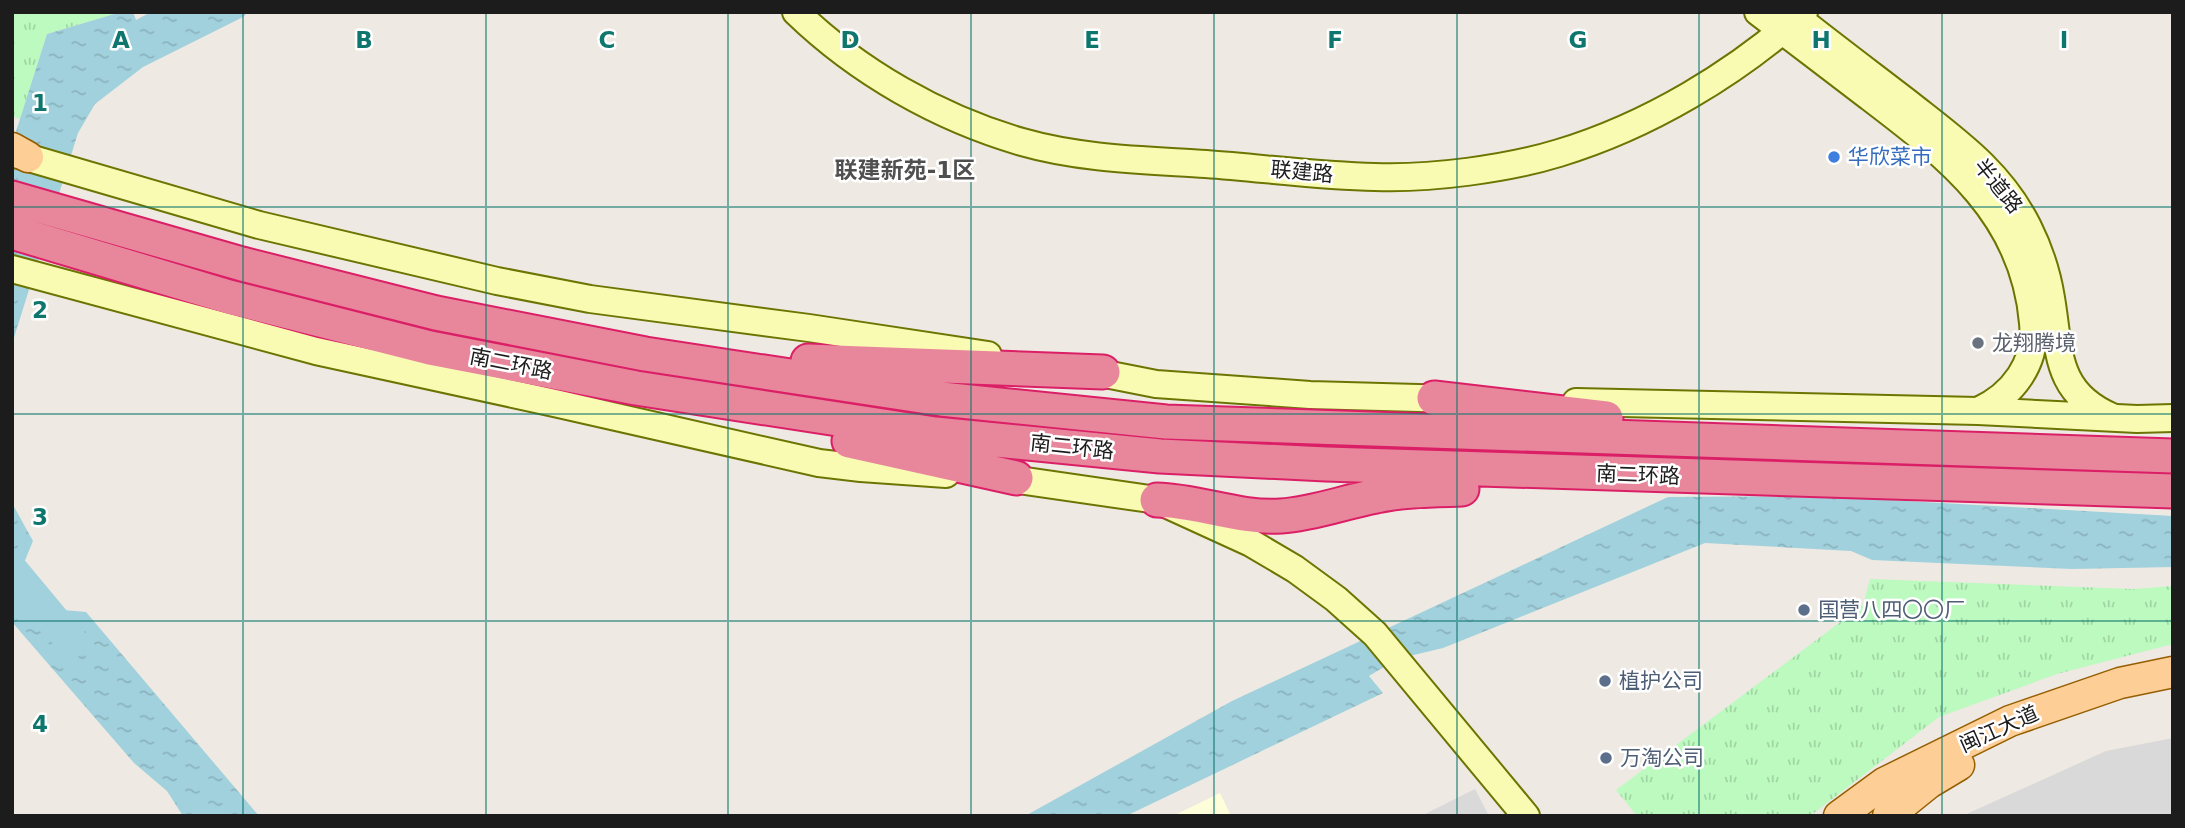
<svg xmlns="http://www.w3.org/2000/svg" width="2185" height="828" font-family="'DejaVu Sans','Noto Sans SC',sans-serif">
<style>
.residential{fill:#dad9d9}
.education{fill:#fffeda}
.park{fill:url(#park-tufts)}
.water{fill:url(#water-ripples)}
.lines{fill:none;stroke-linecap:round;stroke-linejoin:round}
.river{stroke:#a1d1dd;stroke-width:32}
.secondary-casing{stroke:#6c7502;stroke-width:30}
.primary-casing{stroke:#955e00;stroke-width:33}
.highway-casing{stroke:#db1f66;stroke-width:37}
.secondary{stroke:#f9fbb3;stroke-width:26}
.primary{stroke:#fece97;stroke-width:30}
.highway{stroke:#e8879c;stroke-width:33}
.grid{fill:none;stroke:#0f766e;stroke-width:2;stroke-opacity:0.55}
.shop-dot{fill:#3f7fe0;stroke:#fff;stroke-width:2.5}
.worship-dot{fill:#6b7280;stroke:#fff;stroke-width:2.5}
.service-dot{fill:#5c6f8a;stroke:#fff;stroke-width:2.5}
.labels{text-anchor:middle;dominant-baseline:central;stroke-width:5;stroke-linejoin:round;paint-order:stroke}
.shop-label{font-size:21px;fill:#366cbe;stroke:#fff;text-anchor:start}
.street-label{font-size:21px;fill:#1c1c1c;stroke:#fff}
.worship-label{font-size:21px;fill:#5b616d;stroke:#fff;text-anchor:start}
.service-label{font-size:21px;fill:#4e5e75;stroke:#fff;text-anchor:start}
.neighbourhood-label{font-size:23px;font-weight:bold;fill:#4f4f4f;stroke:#fff}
.grid-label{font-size:23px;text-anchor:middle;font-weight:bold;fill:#0f766e;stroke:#fff;stroke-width:5;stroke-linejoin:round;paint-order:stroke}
</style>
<defs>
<pattern id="park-tufts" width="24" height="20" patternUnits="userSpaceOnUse" patternTransform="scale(1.75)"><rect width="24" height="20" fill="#bcfabf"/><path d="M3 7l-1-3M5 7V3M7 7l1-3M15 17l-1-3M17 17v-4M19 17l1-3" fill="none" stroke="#a1d6a4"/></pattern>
<pattern id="water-ripples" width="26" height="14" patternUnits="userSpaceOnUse" patternTransform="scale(1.75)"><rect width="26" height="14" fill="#a1d1dd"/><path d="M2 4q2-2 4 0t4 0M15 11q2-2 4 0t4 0" fill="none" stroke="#8ab3bd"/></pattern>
</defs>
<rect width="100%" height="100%" fill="#eee9e2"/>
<!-- residential -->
<path class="residential" d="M2173,738V816H1962L2106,751Z
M1475,789L1489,816H1421Z"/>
<!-- education -->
<path class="education" d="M1220,793L1231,816H1173Z"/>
<!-- park -->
<path class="park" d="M12,12H121L47,34L20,119L12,116Z
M1870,579L2133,589L2173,586V644L2057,674L1939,717L1810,816H1637L1616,790L1863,605Z"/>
<!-- water -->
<path class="water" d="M121,12H133L136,20L151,12H248L243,17L143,67L95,104L78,133L12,344V144L47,34Z
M1819,496L2173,516V567L2072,569L1872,560L1851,551L1705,543L1443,648L1397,659L1369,676L1383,693L1126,816H1025L1232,701L1668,497Z
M12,503L33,541L13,589L29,607L86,612L259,816H183L167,791L134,763L12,622Z"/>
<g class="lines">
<!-- river -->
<path class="river" d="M12,570L72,642"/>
<!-- secondary casing -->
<g class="secondary-casing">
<path id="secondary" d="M796,12C858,72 939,118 1022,142C1081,159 1145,160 1206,164C1262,168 1319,176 1375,177C1430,179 1507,169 1559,153C1648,126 1735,74 1804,12
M1758,12C1795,40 1831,68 1868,96C1948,157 2024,214 2033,323C2037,363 2013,395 1978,411
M1790,12C1829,43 1869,73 1908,103C1956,141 2000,171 2028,227C2039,249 2047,273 2051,298C2060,350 2054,392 2112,417
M12,153L259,225L497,281L590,299L809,328L988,355
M12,269L316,351L559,404L819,463L861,468L946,474
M1085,370L1156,384L1310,395L1454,399
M1576,402L1978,411L2137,419L2173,418
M998,477L1157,500L1251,543L1295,569L1336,599L1375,634L1526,816"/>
</g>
<!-- primary casing -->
<g class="primary-casing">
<path id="primary" d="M12,148L28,157
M1839,816L1884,783L2010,721L2120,683L2173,672
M1888,816L1929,783L1959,765"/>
</g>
<!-- highway casing -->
<g class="highway-casing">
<path id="highway" d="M12,198L242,264L436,313L645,354L941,399L1166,422L2173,456
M12,232L229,297L430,348L636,388L935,434L1160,456L1326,464L2173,491
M808,361L1103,372
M1434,398L1606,418
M849,441L1016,478
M1157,500C1199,501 1239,519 1281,516C1313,514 1344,502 1376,496C1404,490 1433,490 1462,489"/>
</g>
<!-- secondary -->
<use href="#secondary" class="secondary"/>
<!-- primary -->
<use href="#primary" class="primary"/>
<!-- highway -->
<use href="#highway" class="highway"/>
</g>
<!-- grid -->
<path class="grid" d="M243,12V816M486,12V816M728,12V816M971,12V816M1214,12V816M1457,12V816M1699,12V816M1942,12V816M12,207H2173M12,414H2173M12,621H2173"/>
<!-- markers -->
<circle class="shop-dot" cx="1834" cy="157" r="7"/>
<circle class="worship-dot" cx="1978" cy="343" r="7"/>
<g class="service-dot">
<circle cx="1804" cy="610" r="7"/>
<circle cx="1605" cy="681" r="7"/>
<circle cx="1606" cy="758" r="7"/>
</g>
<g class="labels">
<!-- shop labels -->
<g class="shop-label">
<text x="1848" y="157">华欣菜市</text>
</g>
<!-- street labels -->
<g class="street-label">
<text transform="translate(1302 172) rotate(5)">联建路</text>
<text transform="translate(1998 186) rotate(51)">半道路</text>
<text transform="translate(511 364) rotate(11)">南二环路</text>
<text transform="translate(1072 447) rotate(6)">南二环路</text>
<text transform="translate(1638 475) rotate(2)">南二环路</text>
<text transform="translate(1999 729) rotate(-24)">闽江大道</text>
</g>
<!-- worship labels -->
<g class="worship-label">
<text x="1992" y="343">龙翔腾境</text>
</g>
<!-- service labels -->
<g class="service-label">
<text x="1818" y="610">国营八四〇〇厂</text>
<text x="1619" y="681">植护公司</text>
<text x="1620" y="758">万淘公司</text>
</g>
<!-- neighbourhood labels -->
<g class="neighbourhood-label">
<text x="905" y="170">联建新苑-1区</text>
</g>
</g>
<g class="grid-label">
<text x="121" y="48">A</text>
<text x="364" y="48">B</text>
<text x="607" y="48">C</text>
<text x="850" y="48">D</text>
<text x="1092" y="48">E</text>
<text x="1335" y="48">F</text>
<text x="1578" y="48">G</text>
<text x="1821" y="48">H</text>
<text x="2064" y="48">I</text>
<text x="40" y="111">1</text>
<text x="40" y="318">2</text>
<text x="40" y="525">3</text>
<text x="40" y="732">4</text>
</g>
<!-- border -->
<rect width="2185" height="828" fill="none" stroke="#1c1c1c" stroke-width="28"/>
</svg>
